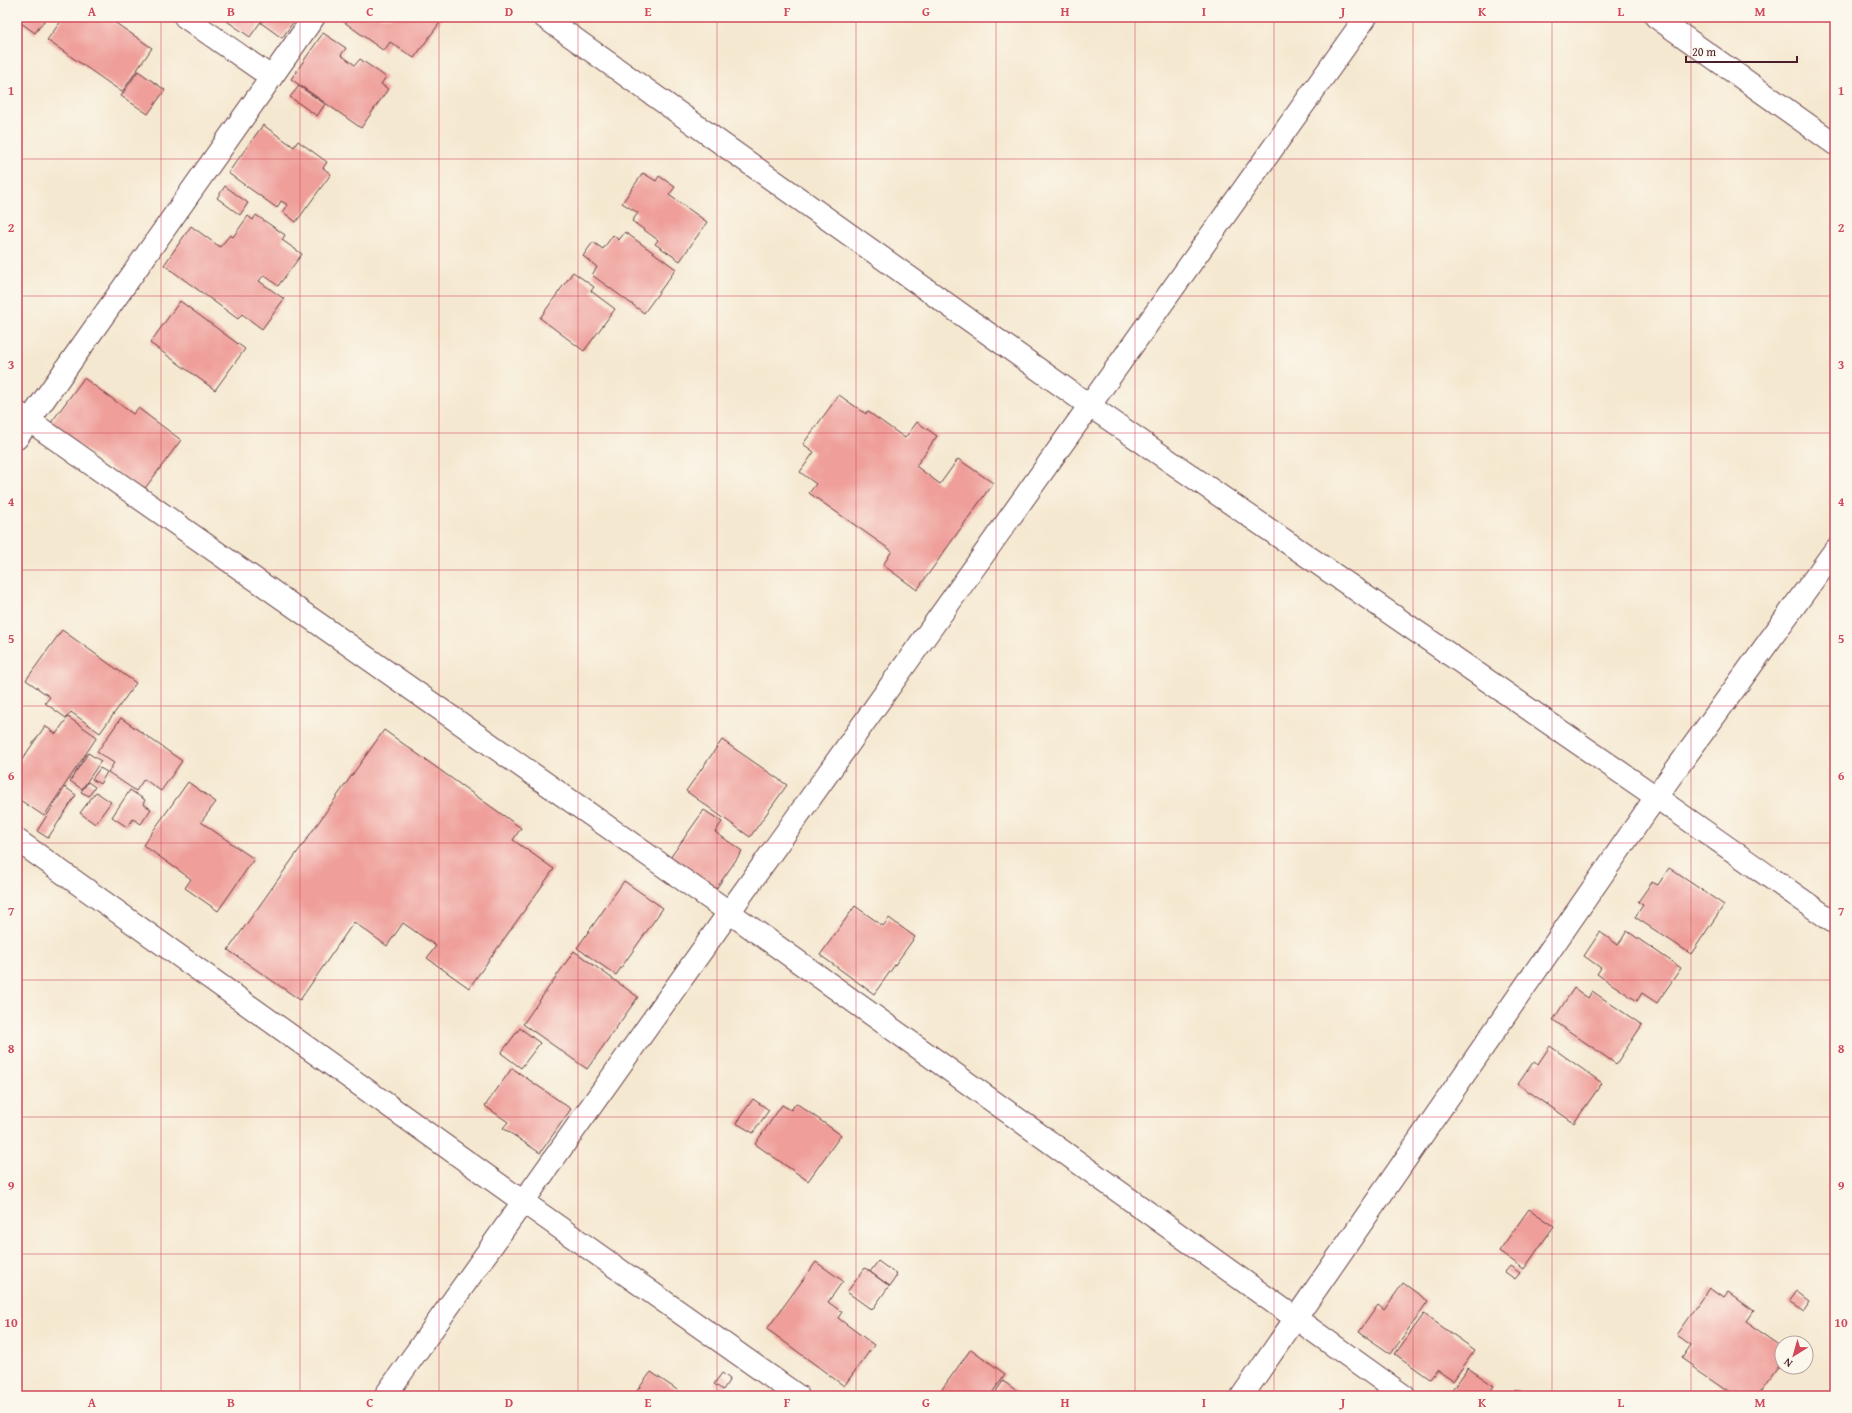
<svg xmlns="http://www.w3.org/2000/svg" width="1852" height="1413" font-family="'Gentium Book Plus',serif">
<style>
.building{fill:#ef9e9a}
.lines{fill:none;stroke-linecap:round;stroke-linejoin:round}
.street-casing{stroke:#643d44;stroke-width:24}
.street{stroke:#fff;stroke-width:22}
.grid{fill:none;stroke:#d1495b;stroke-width:1;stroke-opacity:0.55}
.neatline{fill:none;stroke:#d1495b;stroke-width:1.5}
.grid-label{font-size:13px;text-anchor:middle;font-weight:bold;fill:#d1495b}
</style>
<rect width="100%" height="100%" fill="#fbf7ec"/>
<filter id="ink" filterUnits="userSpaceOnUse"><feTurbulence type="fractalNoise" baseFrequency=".025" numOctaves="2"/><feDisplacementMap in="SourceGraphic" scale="8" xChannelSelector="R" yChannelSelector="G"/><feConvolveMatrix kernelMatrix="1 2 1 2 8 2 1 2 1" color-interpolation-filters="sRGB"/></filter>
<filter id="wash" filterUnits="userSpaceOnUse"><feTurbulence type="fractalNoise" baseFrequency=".012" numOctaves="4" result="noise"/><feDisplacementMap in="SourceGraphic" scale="16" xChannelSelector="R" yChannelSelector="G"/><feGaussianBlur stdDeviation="0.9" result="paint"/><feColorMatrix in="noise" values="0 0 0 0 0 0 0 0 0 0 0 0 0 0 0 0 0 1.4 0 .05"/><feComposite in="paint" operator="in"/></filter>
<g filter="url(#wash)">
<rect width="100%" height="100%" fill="#f5e8d0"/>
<g id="blocks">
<!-- building -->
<path class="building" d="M17,17H47L35,33L17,20Z
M64,17H107L152,48L122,92L47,40Z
M221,17H264L250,37Z
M266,17H297L282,38L261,23Z
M341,17H444L414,58L390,42L384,51L340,19Z
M323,33L346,48L341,55L355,65L360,59L386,77L381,84L388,89L361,128L291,79Z
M138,71L165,90L148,114L121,96Z
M299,86L325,104L317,116L290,97Z
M263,125L294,147L298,141L327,162L323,168L331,174L296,222L283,212L288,205L281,201L277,208L228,173Z
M643,173L656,181L659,176L675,187L669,195L707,222L680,261L655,244L658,240L632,221L638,213L622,203Z
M225,186L248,203L240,215L217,198Z
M256,215L285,235L282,240L302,254L278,286L264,275L259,281L284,299L262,329L242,314L238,319L164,265L191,226L220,247L230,235L233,237L248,216L253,220Z
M625,232L676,269L644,313L592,275L597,267L583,256L593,242L603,249L613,235L619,240Z
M573,272L594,287L591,291L615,309L584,351L540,318Z
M180,301L245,349L215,390L150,343Z
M84,378L133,414L138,408L181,440L143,491L50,424Z
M839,395L866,414L867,411L905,438L917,422L937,436L916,466L940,484L958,459L993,483L917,590L883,565L892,551L809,493L816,484L800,472L814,452L803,444Z
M62,630L136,683L100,733L71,712L66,718L45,703L50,697L26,680Z
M68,717L97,737L44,816L17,798V767L45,726L56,734Z
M121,718L182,761L161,791L144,779L136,791L108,772L114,763L97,752Z
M384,730L521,828L513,840L554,869L469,988L427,958L436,946L403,923L387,946L354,922L300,1000L228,950Z
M722,740L787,785L750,837L686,791Z
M88,753L101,761L82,789L70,781Z
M100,768L107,772L100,784L92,779Z
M88,782L95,787L89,796L81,792Z
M188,782L216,802L201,822L254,859L218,911L185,888L191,879L143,845Z
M65,787L76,795L48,838L37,831Z
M130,790L145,800L143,804L151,809L141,824L133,819L127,827L112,817Z
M96,792L111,802L95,824L80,813Z
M704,810L722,822L715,832L742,851L716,889L670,858Z
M1669,868L1724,905L1691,954L1635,917L1643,905L1638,902L1652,882L1658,885Z
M624,881L663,908L616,975L577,948Z
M855,906L883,926L889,918L915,937L874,994L820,955Z
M1627,931L1681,968L1657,1003L1642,993L1637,1001L1597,974L1601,968L1584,956L1600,932L1618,945Z
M574,951L638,997L587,1069L523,1024Z
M1574,988L1588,998L1592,991L1642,1025L1616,1064L1553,1020Z
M520,1028L540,1043L521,1068L501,1053Z
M1550,1046L1602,1083L1574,1123L1518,1084L1534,1061L1538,1064Z
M512,1068L571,1109L540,1153L503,1128L508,1122L485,1106Z
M753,1099L769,1110L753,1133L736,1123Z
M796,1103L841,1135L808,1181L755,1144L782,1105L791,1110Z
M1529,1209L1554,1226L1524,1269L1499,1251Z
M878,1261L897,1275L890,1286L870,1272Z
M816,1262L843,1281L828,1302L842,1312L838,1318L874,1345L844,1386L767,1329Z
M1510,1266L1520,1273L1515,1279L1505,1272Z
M865,1268L889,1286L872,1310L847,1292Z
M1403,1283L1428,1301L1391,1354L1359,1332L1378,1305L1384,1310Z
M1710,1288L1724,1298L1728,1293L1753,1311L1746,1321L1782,1346V1362L1758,1396H1737L1682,1358L1691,1345L1677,1335Z
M1796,1292L1809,1302L1802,1312L1788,1303Z
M1424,1314L1475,1350L1453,1381L1437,1370L1430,1379L1395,1354Z
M971,1349L1005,1374L990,1396H937Z
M1468,1368L1494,1386L1487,1396H1448Z
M651,1372L686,1396H633Z
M722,1373L730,1379L723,1390L714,1384Z
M1003,1381L1024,1396H993Z
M1516,1389L1527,1396H1511Z"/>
</g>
</g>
<g filter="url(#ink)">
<use href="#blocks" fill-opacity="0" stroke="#643d44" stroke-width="1"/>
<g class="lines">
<!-- street casing -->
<g class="street-casing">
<path id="street" d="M185,17L271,77
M544,17L1090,406L1656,797L1835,923
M1656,17L1835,144
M17,412L729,912L1404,1396
M17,438L314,17
M17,840L522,1201L798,1396
M385,1396C709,934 1040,477 1366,17
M1242,1396L1656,797L1835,550"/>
</g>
<!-- street -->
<use href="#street" class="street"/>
</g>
</g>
<!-- grid -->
<path class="grid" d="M161,17V1396M300,17V1396M439,17V1396M578,17V1396M717,17V1396M856,17V1396M996,17V1396M1135,17V1396M1274,17V1396M1413,17V1396M1552,17V1396M1691,17V1396M17,159H1835M17,296H1835M17,433H1835M17,570H1835M17,706H1835M17,843H1835M17,980H1835M17,1117H1835M17,1254H1835"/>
<!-- margin -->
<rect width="1852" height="1413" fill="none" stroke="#fbf7ec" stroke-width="44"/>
<!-- north arrow -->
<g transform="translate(1794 1355) rotate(217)"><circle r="19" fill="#fbf7ec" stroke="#b4a19f"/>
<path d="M0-3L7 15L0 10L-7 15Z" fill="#d1495b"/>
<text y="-6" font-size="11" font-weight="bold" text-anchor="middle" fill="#4a1f2b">N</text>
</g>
<!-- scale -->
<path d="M1686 56v6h111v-6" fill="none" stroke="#4a1f2b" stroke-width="2"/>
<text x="1692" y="56" font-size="12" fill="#4a1f2b" stroke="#fbf7ec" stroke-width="3" paint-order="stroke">20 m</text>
<rect x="22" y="22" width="1808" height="1369" class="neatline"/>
<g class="grid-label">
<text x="92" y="16">A</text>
<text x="231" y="16">B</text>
<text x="370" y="16">C</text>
<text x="509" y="16">D</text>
<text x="648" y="16">E</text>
<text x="787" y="16">F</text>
<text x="926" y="16">G</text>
<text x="1065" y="16">H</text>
<text x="1204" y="16">I</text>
<text x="1343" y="16">J</text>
<text x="1482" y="16">K</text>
<text x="1621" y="16">L</text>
<text x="1760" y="16">M</text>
<text x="11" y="95">1</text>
<text x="1841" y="95">1</text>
<text x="11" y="232">2</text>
<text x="1841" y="232">2</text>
<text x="11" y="369">3</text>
<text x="1841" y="369">3</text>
<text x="11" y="506">4</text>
<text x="1841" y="506">4</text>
<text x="11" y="643">5</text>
<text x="1841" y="643">5</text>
<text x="11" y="780">6</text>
<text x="1841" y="780">6</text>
<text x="11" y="916">7</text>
<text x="1841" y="916">7</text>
<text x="11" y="1053">8</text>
<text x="1841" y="1053">8</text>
<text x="11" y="1190">9</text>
<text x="1841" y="1190">9</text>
<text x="11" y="1327">10</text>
<text x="1841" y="1327">10</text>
<text x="92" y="1407">A</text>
<text x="231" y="1407">B</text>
<text x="370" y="1407">C</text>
<text x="509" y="1407">D</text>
<text x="648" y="1407">E</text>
<text x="787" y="1407">F</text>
<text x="926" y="1407">G</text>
<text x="1065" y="1407">H</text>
<text x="1204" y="1407">I</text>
<text x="1343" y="1407">J</text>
<text x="1482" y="1407">K</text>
<text x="1621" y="1407">L</text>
<text x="1760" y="1407">M</text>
</g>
</svg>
